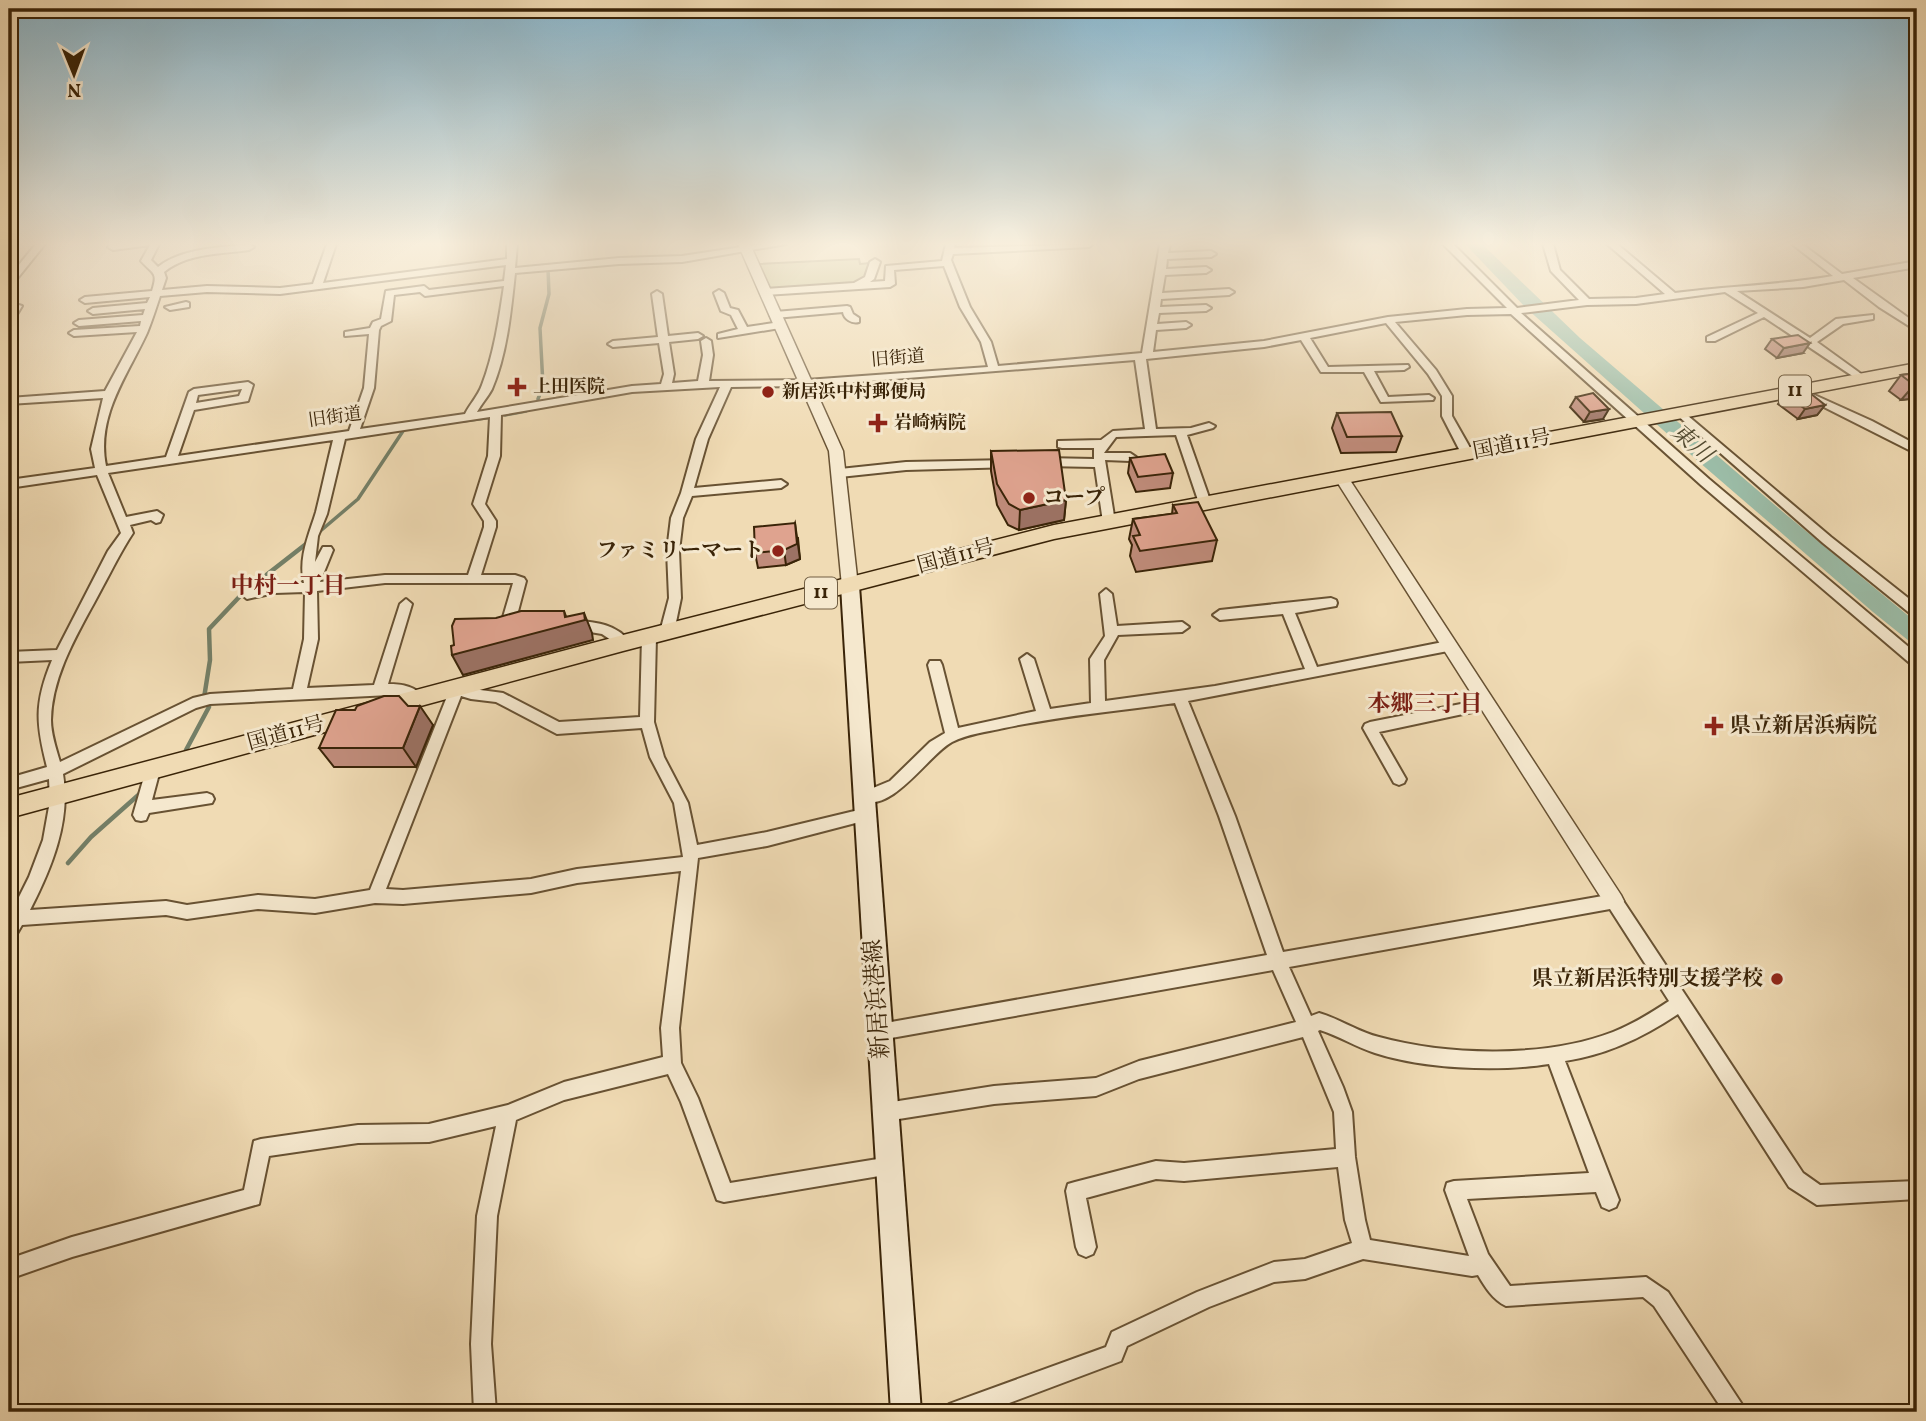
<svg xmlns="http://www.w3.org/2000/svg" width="1926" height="1421" font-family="Vollkorn,'Noto Serif JP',serif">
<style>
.green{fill:#c2bd87;stroke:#7e7048;stroke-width:2}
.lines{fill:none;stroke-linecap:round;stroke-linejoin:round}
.stream-far2{stroke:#747f67;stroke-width:3.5}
.stream-far1{stroke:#747f67;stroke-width:4.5}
.stream{stroke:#747f67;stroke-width:6}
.river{fill:#9bbca7;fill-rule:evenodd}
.minor-casing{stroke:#685233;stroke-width:4}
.tertiary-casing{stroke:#685233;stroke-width:3}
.secondary-casing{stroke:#3a2408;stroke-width:4}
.trunk-casing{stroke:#3a2408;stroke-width:3}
.minor{fill:#f5e8ce;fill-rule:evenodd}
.tertiary{fill:#f5e8ce;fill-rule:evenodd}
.secondary{fill:#f5e8ce;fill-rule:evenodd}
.trunk{fill:#f0dbb4;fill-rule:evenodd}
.wall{fill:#c08c7b;stroke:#3a2408;stroke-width:2}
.shaded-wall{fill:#9c7264;stroke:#3a2408;stroke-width:2}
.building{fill:#dfa38f;stroke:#3a2408;stroke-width:2}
.poi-dot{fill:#8f2418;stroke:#f5e8ce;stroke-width:2.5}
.labels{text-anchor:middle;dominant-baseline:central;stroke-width:6;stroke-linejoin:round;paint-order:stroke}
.far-street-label{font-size:18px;fill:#3a2408;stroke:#f5e8ce}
.far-poi-label{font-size:18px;font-weight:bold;fill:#3a2408;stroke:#f5e8ce;text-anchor:start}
.shield{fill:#f5e8ce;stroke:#725f43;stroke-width:2}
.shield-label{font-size:19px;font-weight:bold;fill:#3a2408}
.street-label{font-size:21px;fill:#3a2408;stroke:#f5e8ce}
.poi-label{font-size:21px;font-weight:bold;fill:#3a2408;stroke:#f5e8ce;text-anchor:start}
.water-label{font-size:23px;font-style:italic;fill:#524a30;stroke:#f5e8ce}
.neighbourhood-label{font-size:23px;font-weight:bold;fill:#7a1f14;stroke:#f5e8ce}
.near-street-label{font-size:24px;fill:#3a2408;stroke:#f5e8ce}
</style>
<rect width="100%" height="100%" fill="#f0dbb4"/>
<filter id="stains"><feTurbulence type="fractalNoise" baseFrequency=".00286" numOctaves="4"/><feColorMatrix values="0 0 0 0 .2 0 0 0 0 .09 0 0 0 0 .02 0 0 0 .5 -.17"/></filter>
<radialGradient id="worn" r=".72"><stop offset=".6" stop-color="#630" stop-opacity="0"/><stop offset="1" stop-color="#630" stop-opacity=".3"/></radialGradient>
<!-- green -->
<path class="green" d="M859,259L860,264L871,263L866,278L857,284L769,290L759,264Z"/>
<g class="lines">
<!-- stream-far2 -->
<path class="stream-far2" d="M538,399L543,386L540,328L549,294L548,269
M505,415L526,411
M463,421L493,417
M318,533L358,499L405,428H409"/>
<!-- stream-far1 -->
<path class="stream-far1" d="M204,698L210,660L209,629L242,594L306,544
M186,750L209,707
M68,863L91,837L144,790"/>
<!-- stream -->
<path class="stream" d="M9,943L14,933"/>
<!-- river -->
<path class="river" d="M1465,244H1482L1580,338L1783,512L1917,623V644L1909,641L1873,612L1699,462L1526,308Z"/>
<!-- minor casing -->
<g class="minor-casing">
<path id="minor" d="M36,244H45L12,285L9,286V277Z
M112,244H159L151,260L158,267C182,248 219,248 248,244L254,247L249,250C221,254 187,253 164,272L166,278L162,290L207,286L280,288L313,284L327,244H336L323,283L507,259V244H517L515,268L619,258L682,256L761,244H786L682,262L619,264L515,273C511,311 507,354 492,389C488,397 481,404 477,412L632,386L661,384L664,374L659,343L613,347L608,344L613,341L658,337L652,294L657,291L662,294L668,336L698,333L703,336L698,339L669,342L674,374L672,383L698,381L703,355L701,341L706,338L711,341L713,355L709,381L806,380L988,367L981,342L960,307L944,266L894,270L895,284L890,287L765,295L760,292L765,289L854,283L865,277L870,262L875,259L880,262L874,279L870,282L885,281L886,266L942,261L946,244H955L954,248L1093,244L1089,247L953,254L951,260L970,307L991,342L998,366L1142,353L1160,244H1170L1168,253L1211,251L1216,254L1211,257L1167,259L1166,269L1206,267L1211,270L1206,273L1165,275L1162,293L1229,289L1234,292L1229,295L1161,299L1160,307L1206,305L1211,308L1206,311L1159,313L1157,324L1186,322L1191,325L1186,328L1156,330L1153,352L1264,341L1388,317L1467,309L1507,308L1443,244H1453L1517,308L1579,300L1551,271L1543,244H1553L1560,270L1589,299L1636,298L1665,294L1607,244H1617L1675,293C1728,286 1781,285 1833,276L1792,244H1802L1842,274L1917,261V267L1853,278L1917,324V331L1879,307L1844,280L1803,287L1737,291L1810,338L1836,319L1873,315V319L1843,324L1817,342L1864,376V380L1860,381L1764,317L1715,341H1707V337L1758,313L1725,292L1636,304L1587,305L1521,313L1709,479L1917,654V666L1912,665L1701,485L1511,314L1467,315L1395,322L1436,370L1452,396V416L1473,453L1467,457L1461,453L1442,416V396L1428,374L1386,323L1310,338L1328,367L1408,365L1409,367L1404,370L1374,371L1388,397L1429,395L1434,398L1433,400L1381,402L1364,372H1321L1301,340L1264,347L1146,359L1156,429L1191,428L1209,423L1215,426L1213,428L1187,435L1211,503L1205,507L1199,503L1176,435L1116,437L1104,453H1130L1136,457L1130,461L1105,460L1115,522L1109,526L1103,522L1095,467L1044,466L1038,462L1044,458L1094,459V448H1062L1058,447V441L1101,440L1113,431L1145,429L1135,360L806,386L731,387L708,439L694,488L781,480L787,484L781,488L692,496L683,518L679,551L681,598L674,632L667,637L660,632L669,598L667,551L671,518L681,493L696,439L720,387L632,392L501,415L500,456L485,504L496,521V527L481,575H515L524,578L526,581L516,619L521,621L523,624L521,627L508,629L501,624L513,583H385L317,591L318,639L307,688L374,685L400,604L406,599L412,604L388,684C402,684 416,686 425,699L423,703L418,704L404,696L390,695L210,704L196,708L63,774C71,822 51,869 30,910L166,901L187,905L258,895L315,899L370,890L452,684L457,683L473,689L503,693L559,722L640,717L642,637L649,632L656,637L654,722L664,757L688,803L697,845L767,832L867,808L872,809L875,814L872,819L867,820L767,846L698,858L679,1028L681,1063L698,1098L730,1183L890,1157L897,1159L899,1166L897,1173L724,1202L717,1200L681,1102L668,1074L564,1100L516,1120L497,1216L491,1344L496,1412H474L471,1344L477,1216L496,1126L429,1142L358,1143L269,1156L259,1204L72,1257L9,1279V1259L72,1237L244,1190L254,1141L261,1139L358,1125L429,1124L508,1105L564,1082L663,1057L661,1028L681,871L577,883L531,893L403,904L375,903L315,913L258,909L187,919L166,915L22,925L15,937L9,939V917L29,877L43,840L50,801L49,779L9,790V778L47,767C36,724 34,703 52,660L9,662V652L57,650L108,551L121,533L97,475L9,488V480L95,468L91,449L103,398L9,404V398L105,391L137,332L74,336L69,333L74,330L140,326L141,321L79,326L74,323L79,320L143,315L145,309L93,314L88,311L93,308L147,303L150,297L85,303L80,300L85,297L152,291C158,272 154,275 141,261L150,245L113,250L108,247ZM506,265L504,281L429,290L424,286L386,291L381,319L373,322L370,328L345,332V336L369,334L364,388L349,431L178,456L194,410L248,401L253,385L248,382L194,389L189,392L166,457L106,466C96,416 127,376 147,333C152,321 156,308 160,296L207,292L280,294ZM504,286C499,319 494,354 482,385C478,396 470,404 465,414L360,429L374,388L379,330L381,326L391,321L394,295L420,292L425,296ZM242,389L239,396L196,403L198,395ZM490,417L488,456L473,504L484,521V527L468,575H385L320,582L333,550L331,547H323L315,562L318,536L327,514L345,439ZM333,440C327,464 322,488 316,512C309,535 298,558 304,583H275L242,591L241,594L247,599L275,593L305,592L304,639L293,689L210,694L193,698L60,762C56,748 51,734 51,720C52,673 80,630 101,590C112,570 121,551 133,533L130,525L151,520L156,523L160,522L163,515L157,511L126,517L108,473ZM461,696L471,699L496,702L557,734L642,728L650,757L674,803L683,857L577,869L531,879L403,890L386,889Z
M719,290L724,293L730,308L738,310L747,327L780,322L785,325L780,328L718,338V334L738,329L731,315L721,311L714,293Z
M9,302L22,306L13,321L9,322L11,308H9Z
M186,302L189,303V307L170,310L165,307Z
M847,306L850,307L853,314L859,318V322C852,324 844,319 843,312L775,318L770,315L775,312Z
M1810,393L1872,421L1917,445V454L1806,398L1805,396Z
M1681,410L1831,537L1917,605V617L1912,615L1823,543L1677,415L1676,413Z
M1010,460L1016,464L1014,467L906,470L840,477L834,473L840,469L906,462Z
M1106,589L1112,594L1117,626L1182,622L1189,627L1182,632L1118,635L1104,660L1105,701L1215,686L1305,669L1283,614L1220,620L1213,615L1220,610L1331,598L1336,600L1337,603L1336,606L1295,613L1317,667L1448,641L1455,646L1448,651L1188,701L1235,816L1283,952L1614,894L1620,896L1803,1173L1820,1185L1917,1181V1199L1817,1205L1789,1187L1678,1014C1644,1037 1606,1055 1565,1061L1619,1200L1616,1207L1609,1210L1602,1207L1596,1192L1467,1199L1488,1254L1510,1286L1646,1277L1668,1292L1747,1412H1724L1654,1306L1643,1297L1506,1306C1493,1300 1485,1287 1478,1275L1472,1276L1363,1259L1305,1279L1274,1282L1209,1307L1127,1346L1121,1361L985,1412H946L949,1404L957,1401L1106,1347L1112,1332L1197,1292L1274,1262L1305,1259L1352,1243L1345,1220L1338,1167L1184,1181L1156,1179L1086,1198L1096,1247L1093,1254L1086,1257L1079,1254L1076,1247L1066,1191L1068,1184L1075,1182L1156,1161L1184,1163L1336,1149L1334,1112L1303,1037L1139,1079L1096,1096L994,1104L886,1121L880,1118L877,1112L880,1106L886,1103L994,1086L1096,1078L1139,1061L1296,1022L1273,970L880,1040L874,1038L871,1032L874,1026L880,1024L1267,955L1219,816L1175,703C1118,711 1060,716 1004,728C987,732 967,734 952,742C928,755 893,813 861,801L859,797L861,793L890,781L930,742L945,733L928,665L930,661H940L942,665L958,728L1036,711L1020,659L1027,654L1034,659L1050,709L1091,703L1090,659L1105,636L1100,594ZM1610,909L1669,1001C1651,1013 1633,1024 1613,1032C1546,1058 1448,1056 1379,1037C1358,1032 1340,1019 1319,1013L1311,1016L1289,967ZM1320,1030C1339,1036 1356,1047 1375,1053C1425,1069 1497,1072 1549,1064L1589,1173L1454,1181L1447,1183L1445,1190L1469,1256L1370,1240L1365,1220L1355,1157L1352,1112L1343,1087L1318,1031Z
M571,620C593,622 617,623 630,643L623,648L602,634L566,628L564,625Z
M1486,699L1491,700L1493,704L1491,708L1379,732L1406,779L1404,783L1399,785L1394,783L1363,728L1365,724L1370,722Z
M153,764L158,766L160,770L152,800L207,793L212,795L214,799L212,803L149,813L146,820L141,821L136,820L133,815L146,770L148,766Z"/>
</g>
<!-- tertiary casing -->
<g class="tertiary-casing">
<path id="tertiary" d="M738,244H750L843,451L858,586L856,590L850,592L842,586L829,451Z
M1341,472L1346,474L1621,895L1624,901L1621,907L1614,910L1607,907L1334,477Z"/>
</g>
<!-- secondary casing -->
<g class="secondary-casing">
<path id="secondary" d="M850,580L856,582L859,586L921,1412H891L841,586L844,582Z"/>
</g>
<!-- trunk casing -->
<g class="trunk-casing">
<path id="trunk" d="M1917,363V373L1054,539L623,651L9,818V798L623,635L1054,525Z"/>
</g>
<!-- minor -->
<use href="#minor" class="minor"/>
<!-- tertiary -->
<use href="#tertiary" class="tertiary"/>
<!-- secondary -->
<use href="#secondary" class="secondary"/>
<!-- trunk -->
<use href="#trunk" class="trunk"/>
</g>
<!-- wall -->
<path class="wall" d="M1772,339L1803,353L1777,358L1765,349Z
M1917,373V398L1901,400L1889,391L1901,375Z
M1785,394L1825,405L1817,415L1798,419L1778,404Z
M1576,397L1603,419L1584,422L1570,407Z
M1337,413L1402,436L1396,452L1341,453L1332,428Z
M991,451L1066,500L1064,520L1019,530L1008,525L997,505L991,471Z
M1130,458L1173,473L1170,488L1136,492L1128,473Z
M1173,505L1217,540L1212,561L1136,572L1130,556L1132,545L1129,539L1133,519L1172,514Z
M798,538L800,559L786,565L758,568L755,553Z
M408,706L433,725L416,767H334L319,748L355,710Z"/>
<!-- shaded-wall -->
<path class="shaded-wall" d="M1810,343L1803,353L1777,358L1784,348Z
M1917,384V398L1901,400L1914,385Z
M1825,405L1817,415L1798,419L1805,409Z
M1609,409L1603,419L1584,422L1590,412Z
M1066,500L1064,520L1019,530L1020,510Z
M795,523L800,559L786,565L784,550Z
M564,611L569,624L584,613L592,633L593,640L463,675L452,655Z
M420,706L433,725L416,767L403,748Z"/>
<!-- building -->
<path class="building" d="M1798,335L1810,343L1784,348L1772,339Z
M1917,373V384L1914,385L1901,375Z
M1805,389L1825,405L1805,409L1785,394Z
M1593,393L1609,409L1590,412L1576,397Z
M1391,412L1402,436L1347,437L1337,413Z
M1059,450L1066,500L1020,510L1009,504L997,484L991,451Z
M1165,454L1173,473L1138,477L1130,458Z
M1198,502L1217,540L1140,551L1133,536L1140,535L1133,519L1177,513L1173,505Z
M795,523L797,544L784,550L755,553L754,527Z
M521,611H564L565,617L584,613L585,620L452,655L451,646L454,645L452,626L455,619L496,618Z
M384,696H399L408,706H420L403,748H319L336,710H355L357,706Z"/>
<!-- sky -->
<linearGradient id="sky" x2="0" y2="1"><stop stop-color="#89b7ce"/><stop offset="0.55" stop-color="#f8efdd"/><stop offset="1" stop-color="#f8efdd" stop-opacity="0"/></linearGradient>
<rect width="1926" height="443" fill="url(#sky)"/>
<!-- markers -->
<g class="poi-dot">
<path d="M513.5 376.5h7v7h7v7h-7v7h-7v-7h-7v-7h7z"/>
<circle cx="768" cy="392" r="7"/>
<path d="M874.5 412.5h7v7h7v7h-7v7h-7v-7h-7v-7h7z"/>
<circle cx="1029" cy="498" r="7"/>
<circle cx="778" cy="551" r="7"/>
<path d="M1710.5 715.5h7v7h7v7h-7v7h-7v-7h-7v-7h7z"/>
<circle cx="1777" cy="979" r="7"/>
</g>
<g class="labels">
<!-- far-street labels -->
<g class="far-street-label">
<text transform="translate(898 359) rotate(-5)">旧街道</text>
<text transform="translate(335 418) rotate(-8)">旧街道</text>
</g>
<!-- far-poi labels -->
<g class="far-poi-label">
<text x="533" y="387">上田医院</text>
<text x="782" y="392">新居浜中村郵便局</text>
<text x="894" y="423">岩崎病院</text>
</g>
<!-- shield labels -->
<g class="shield">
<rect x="1779" y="375.5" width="32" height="31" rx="5"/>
<rect x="805" y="577.5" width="32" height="31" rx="5"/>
</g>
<g class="shield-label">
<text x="1795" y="391">11</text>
<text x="821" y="593">11</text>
</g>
<!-- street labels -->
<g class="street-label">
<text transform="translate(1512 445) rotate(-11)">国道11号</text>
<text transform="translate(956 557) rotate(-15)">国道11号</text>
<text transform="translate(286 734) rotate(-15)">国道11号</text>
</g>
<!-- poi labels -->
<g class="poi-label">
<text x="1043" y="498">コープ</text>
<text x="764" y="551" text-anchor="end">ファミリーマート</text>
<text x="1730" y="726">県立新居浜病院</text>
<text x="1763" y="979" text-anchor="end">県立新居浜特別支援学校</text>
</g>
<!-- water labels -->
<g class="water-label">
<text transform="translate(1691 444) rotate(41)">東川</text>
</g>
<!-- neighbourhood labels -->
<g class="neighbourhood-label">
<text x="288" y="587">中村一丁目</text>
<text x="1425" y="705">本郷三丁目</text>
</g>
<!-- near-street labels -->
<g class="near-street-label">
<text transform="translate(878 999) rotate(-94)">新居浜港線</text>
</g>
</g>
<!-- margin -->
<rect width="1926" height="1421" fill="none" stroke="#f0dbb4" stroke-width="35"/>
<rect x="10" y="10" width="1905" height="1400" fill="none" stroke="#3a2408" stroke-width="3.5"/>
<rect x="18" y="18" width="1891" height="1386" fill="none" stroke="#3a2408" stroke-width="2"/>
<!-- north arrow -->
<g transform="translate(74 74) rotate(179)" stroke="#f5e8ce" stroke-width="5" paint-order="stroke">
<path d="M0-5L12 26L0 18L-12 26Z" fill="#3a2408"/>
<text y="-10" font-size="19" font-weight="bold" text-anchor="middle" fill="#3a2408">N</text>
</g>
<rect width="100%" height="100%" filter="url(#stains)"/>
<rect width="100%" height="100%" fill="url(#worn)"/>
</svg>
